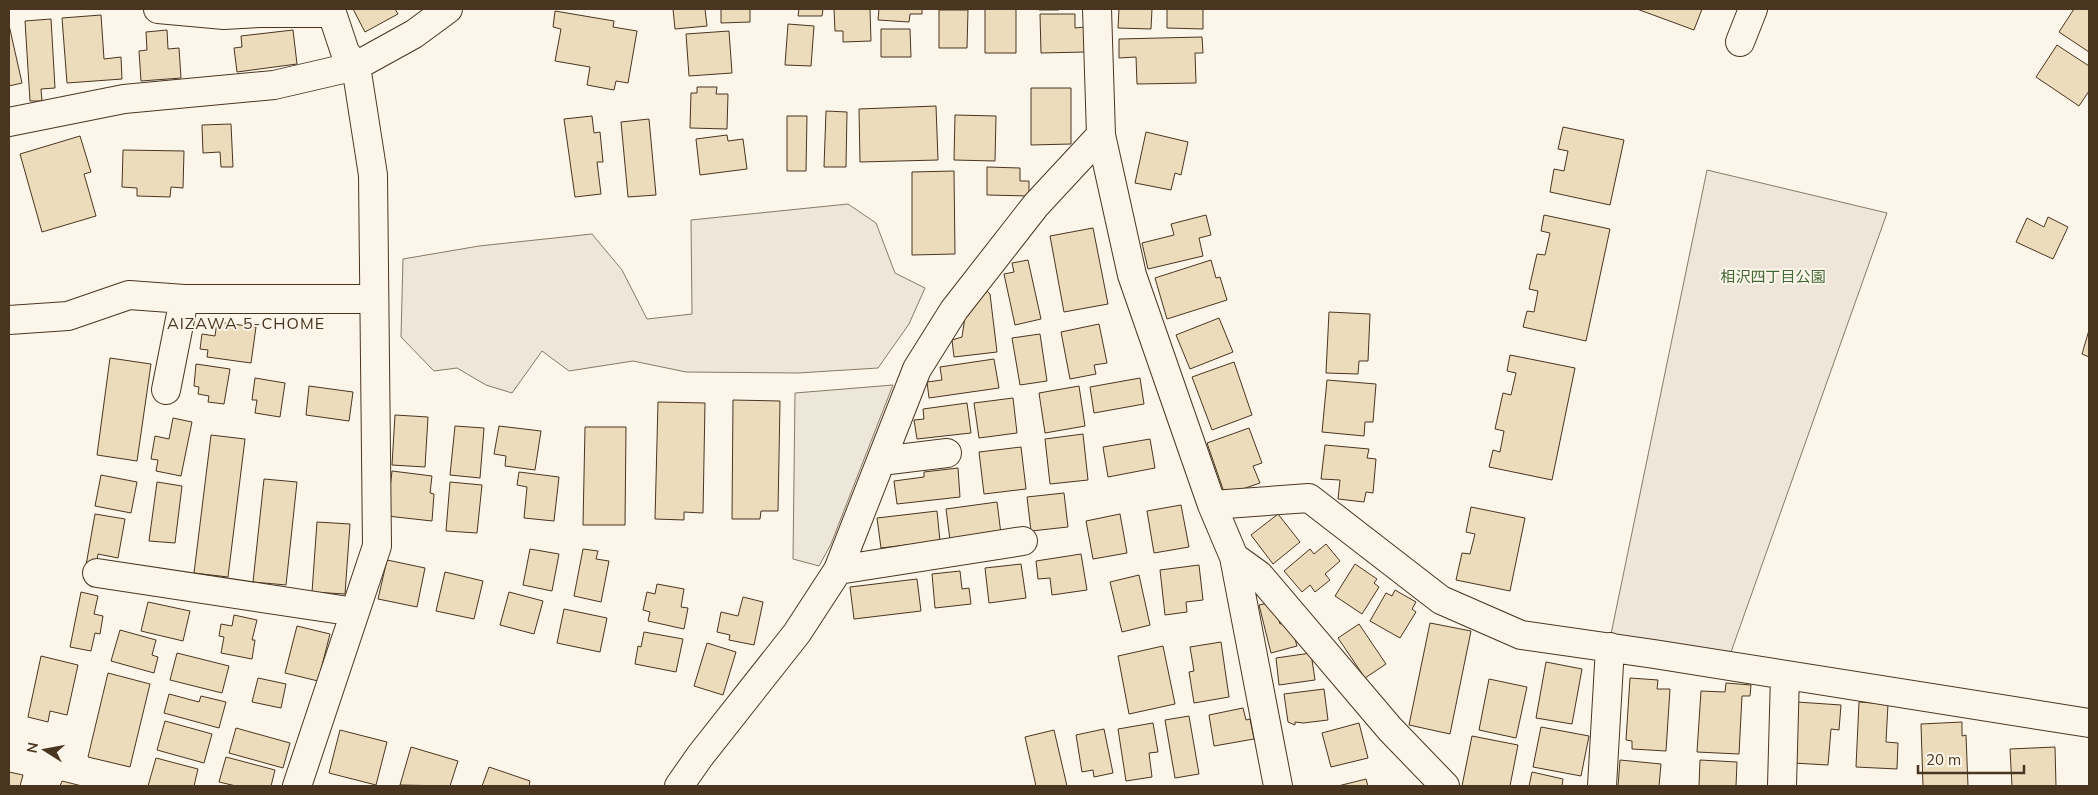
<svg xmlns="http://www.w3.org/2000/svg" width="2098" height="795" font-family="Mulish,'Noto Sans JP',sans-serif">
<style>
.green{fill:#ede6d9;stroke:#887966}
.parking{fill:#ede7d9;stroke:#887966}
.building{fill:#ecdcbc;stroke:#4a3520}
.lines{fill:none;stroke-linecap:round;stroke-linejoin:round}
.minor-casing{stroke:#4a3520;stroke-width:30}
.minor{stroke:#fbf6e9;stroke-width:28}
.labels{text-anchor:middle;dominant-baseline:central;stroke-width:4;stroke-linejoin:round;paint-order:stroke}
.park-label{font-size:15px;fill:#436837;stroke:#fbf6e9}
.neighbourhood-label{font-size:16px;letter-spacing:1px;fill:#4a3520;stroke:#fbf6e9}
</style>
<rect width="100%" height="100%" fill="#fbf6e9"/>
<!-- green -->
<path class="green" d="M1707,170L1887,213L1731,652L1611,634Z
M848,204L876,223L895,273L925,288L909,324L878,368L798,373L686,372L633,361L569,371L542,351L512,393L486,385L457,368L434,371L401,337L403,259L479,246L592,234L622,270L647,319L692,314L691,220Z"/>
<!-- parking -->
<path class="parking" d="M893,385L831,544L819,566L793,559L795,393Z"/>
<!-- building -->
<path class="building" d="M353,9H395L398,14L365,32Z
M673,9H705L707,26L675,29Z
M721,9H750V22L721,23Z
M799,9H823L822,16H798Z
M834,9H870L871,41L843,42V31H835Z
M879,9H922V14H910L909,22L878,20Z
M985,9H1016V53H985Z
M1039,9H1059V10H1039Z
M1119,9H1152L1151,29L1118,28Z
M1167,9H1203V29L1167,28Z
M1637,9H1702L1694,30Z
M2074,9H2089V52L2059,32Z
M939,10H968L967,48H939Z
M555,11L614,21L613,27L637,31L628,83L616,81L614,90L587,85L590,67L555,61L561,29L553,27Z
M1040,14H1075V28L1085,27V52L1041,53Z
M101,15L104,59L121,57L122,79L67,83L62,18Z
M51,19L55,88L41,89L42,101H30L25,21Z
M788,24L814,26L811,66L785,65Z
M9,25L22,83L9,86Z
M881,29H910L911,57H881Z
M167,30L168,49L179,48L181,78L141,81L139,51L147,50L146,32Z
M293,30L297,64L237,72L234,48L242,47L241,36Z
M729,31L732,73L689,76L686,34Z
M1202,37L1203,53H1195L1196,83L1137,84L1136,57L1119,58V39Z
M2057,45L2089,66V91L2079,106L2036,77Z
M697,87H717L716,94H728L727,129L690,128L691,93H697Z
M1031,88H1071V144L1031,145Z
M936,106L938,160L860,162L859,109Z
M826,111L847,112L846,167H824Z
M955,115L996,116L995,161L954,160Z
M592,116L594,133L600,132L603,162H597L601,194L575,197L564,119Z
M787,116H807L806,171H787Z
M649,119L656,195L628,197L621,122Z
M231,124L233,167H221L220,152L203,153L202,125Z
M1563,127L1624,140L1610,205L1550,192L1554,169L1564,171L1568,151L1558,149Z
M1146,132L1188,142L1181,175L1175,173L1171,190L1135,183Z
M727,135L728,141L743,139L747,169L700,175L696,139Z
M80,136L91,172L84,174L96,216L42,232L20,154Z
M123,150L184,151L183,188L171,187L170,197L137,196V188L122,187Z
M987,167L1020,168V181H1029V196L987,195Z
M954,171L955,254L912,255V172Z
M1206,215L1211,235L1199,238L1203,256L1148,269L1142,243L1174,235L1171,224Z
M1544,215L1610,229L1586,341L1523,327L1527,311L1534,312L1538,291L1529,289L1537,254L1545,255L1550,233L1541,231Z
M2048,217L2068,227L2053,259L2016,242L2027,218L2044,227Z
M1093,228L1108,304L1064,312L1050,236Z
M1028,260L1041,319L1015,325L1004,274L1014,272L1012,263Z
M1211,260L1216,278L1220,277L1227,300L1167,319L1155,278Z
M987,291L990,294L997,352L954,357L952,340L962,337L965,317Z
M1329,312L1370,314L1368,361H1359L1358,374L1326,373Z
M1219,318L1233,352L1190,369L1176,335Z
M217,322L256,327L251,363L207,357L208,350L200,349L202,334L215,336Z
M1099,324L1107,363L1094,365L1096,374L1070,379L1061,332Z
M2089,330V357L2082,354Z
M1040,334L1047,381L1020,385L1012,338Z
M1510,355L1575,368L1552,480L1489,467L1493,450L1500,452L1504,431L1495,429L1503,393L1511,395L1516,373L1507,371Z
M110,358L151,364L137,461L97,455Z
M994,359L999,388L929,398L927,382L942,380L940,367Z
M1234,362L1252,415L1212,430L1192,377Z
M196,364L230,369L224,404L208,402L209,396L198,394L199,387L194,386Z
M255,378L285,383L280,417L255,413L257,400H252Z
M1140,378L1144,404L1094,413L1090,387Z
M1327,380L1376,384L1373,422H1365L1364,436L1322,432Z
M309,386L353,392L349,421L306,415Z
M1079,386L1085,426L1045,433L1039,393Z
M1013,398L1017,433L979,438L974,403Z
M733,400L780,401L778,511H761L760,519H732Z
M658,402L705,403L703,513L684,512V520L655,519Z
M967,403L971,433L917,439L914,420L924,419L923,409Z
M395,415L428,417L425,467L392,465Z
M173,418L192,422L181,476L156,471L158,460L151,459L155,436L169,439Z
M455,426L484,428L480,478L450,475Z
M499,426L541,431L535,470L505,466L506,456L494,454Z
M585,427H626L625,525H583Z
M1249,428L1262,463L1253,466L1260,483L1225,495L1207,443Z
M1083,434L1088,480L1050,484L1045,439Z
M211,435L245,439L228,577L194,573Z
M1150,439L1155,468L1108,477L1103,447Z
M1325,445L1369,449L1367,458L1376,459L1373,493L1366,492L1364,502L1338,499L1340,480L1321,479Z
M1021,447L1026,489L984,494L979,452Z
M958,468L960,497L897,504L894,481L924,477V472Z
M392,471L432,476L430,493L434,494L432,521L387,516Z
M519,472L559,477L554,521L524,518L527,487L517,485Z
M101,475L137,482L131,513L95,506Z
M264,479L297,482L286,585L253,582Z
M157,482L182,486L175,543L149,541Z
M450,482L482,485L477,533L446,531Z
M1064,493L1068,527L1031,531L1027,497Z
M997,502L1001,534L950,540L946,509Z
M1181,505L1189,547L1154,553L1147,511Z
M1471,507L1525,518L1510,591L1456,580L1462,553L1470,554L1475,534L1466,532Z
M937,511L940,541L881,548L877,518Z
M95,514L125,519L118,558L98,554L95,573L85,571Z
M1120,514L1127,553L1093,559L1086,521Z
M1278,514L1300,542L1273,564L1251,535Z
M317,522L350,524L345,594L312,592Z
M1326,544L1340,561L1325,574L1330,580L1315,592L1310,585L1302,592L1284,571L1310,549L1314,554Z
M530,549L559,554L552,591L523,585Z
M583,549L598,551L596,559L609,561L601,602L574,596Z
M1081,554L1087,590L1052,595L1050,578L1038,579L1036,561Z
M387,560L425,568L417,607L378,599Z
M1021,564L1026,598L989,603L985,568Z
M1355,564L1377,579L1374,583L1379,587L1362,614L1335,596Z
M1199,565L1203,600L1186,602L1187,612L1165,615L1160,570Z
M960,571L962,589L969,588L971,604L935,608L932,574Z
M445,572L483,581L474,619L436,611Z
M1139,575L1150,625L1122,632L1110,582Z
M917,579L921,611L854,619L850,587Z
M657,584L684,589L681,607L688,608L684,629L648,621L650,612L643,610L647,592L655,594Z
M1395,590L1416,602L1412,609L1416,612L1400,638L1370,621L1386,593L1392,596Z
M81,592L98,596L94,614L103,616L100,634L95,633L91,651L70,647Z
M509,592L543,601L534,634L500,625Z
M743,597L763,602L754,645L729,640L730,635L717,632L721,612L738,616Z
M148,602L190,611L183,641L141,631Z
M1268,603L1270,610L1276,609L1280,624L1290,621L1297,646L1271,653L1259,605Z
M564,609L607,618L600,652L557,643Z
M234,615L257,620L252,640H255L252,659L221,653L224,637L219,636L221,624L232,626Z
M1430,623L1471,631L1450,734L1409,725Z
M1359,624L1386,664L1365,678L1338,638Z
M297,626L330,634L318,681L285,673Z
M120,630L156,640L152,655L158,657L154,673L111,661Z
M644,632L683,639L676,672L635,664L638,646L641,647Z
M1221,642L1229,697L1194,703L1189,672L1194,671L1190,647Z
M707,643L736,652L723,695L694,686Z
M1163,646L1175,704L1129,714L1118,656Z
M177,653L229,666L222,693L170,680Z
M1311,653L1315,680L1279,685L1276,658Z
M41,656L78,665L67,715L50,711L48,722L28,717Z
M1546,662L1582,669L1572,724L1536,718Z
M108,673L150,684L130,767L88,757Z
M258,678L286,684L281,708L252,702Z
M1630,678L1658,680L1657,689H1670L1666,751L1632,749V741L1626,740Z
M1489,679L1527,687L1516,738L1479,730Z
M1726,683L1751,685L1750,696H1742L1739,754L1697,752L1701,691L1725,692Z
M1324,689L1328,720L1303,723L1295,722V725L1288,722L1284,694Z
M169,694L199,702L201,696L226,702L219,728L164,713Z
M1797,702L1841,705L1839,730L1831,729L1828,765L1793,763Z
M1859,702L1888,704L1886,742L1898,743L1897,769L1856,767Z
M1243,708L1246,720L1250,719L1254,739L1214,746L1209,715Z
M1189,716L1199,774L1175,778L1165,720Z
M165,721L212,734L204,763L157,750Z
M1962,722V736L1966,735L1968,786H1923L1921,724Z
M1153,723L1158,752L1149,753L1152,777L1126,781L1118,729Z
M1359,723L1368,758L1331,767L1322,733Z
M1541,727L1589,736L1581,776L1533,767Z
M236,728L290,743L283,768L229,753Z
M1104,729L1113,773L1094,777L1093,770L1082,772L1076,735Z
M340,730L387,742L376,785L329,773Z
M1054,730L1067,786H1036L1025,737Z
M1472,736L1518,745L1510,786H1462Z
M411,747L458,761L450,786L400,785Z
M2055,747L2056,786H2012L2010,749Z
M226,757L275,770L271,786H236L219,782Z
M156,758L198,769L194,786H148Z
M1620,760L1661,764L1659,786H1618Z
M1700,760L1737,762L1736,786H1699Z
M489,767L530,781L529,786H482Z
M9,772L23,775L20,786H9Z
M1532,772L1563,779L1562,786H1529Z
M1366,779L1368,786H1338Z
M62,781L82,786H60Z"/>
<g class="lines">
<!-- minor casing -->
<g class="minor-casing">
<path id="minor" d="M158,9L224,15L260,13H332L345,52L356,66L373,175L377,546L297,786
M1097,9L1101,135L1132,275L1212,505L1234,557L1278,786
M1740,42L1753,9
M9,122L124,99L274,85L356,66L414,34L448,9
M9,320L68,316L129,295L184,299
M166,390L184,299H374
M881,461L947,453
M1212,505L1309,498L1441,600L1521,635L1654,654L2089,723
M1234,557L1259,575L1390,729L1445,786
M838,570L1023,541
M97,573L355,612
M679,786L700,756L797,633L838,570L917,369L954,310L1036,205L1101,135
M1602,786L1610,647
M1782,786L1785,675"/>
</g>
<!-- minor -->
<use href="#minor" class="minor"/>
</g>
<g class="labels">
<!-- park labels -->
<g class="park-label">
<text x="1773" y="276">相沢四丁目公園</text>
</g>
<!-- neighbourhood labels -->
<g class="neighbourhood-label">
<text x="246" y="323">AIZAWA 5-CHOME</text>
</g>
</g>
<!-- border -->
<rect width="2098" height="795" fill="none" stroke="#4a3520" stroke-width="20"/>
<!-- north arrow -->
<g transform="translate(45 750) rotate(281)" stroke="#fbf6e9" stroke-width="4" paint-order="stroke">
<path d="M0-4L9 19L0 12L-9 19Z" fill="#4a3520"/>
<text y="-8" font-size="14" font-weight="bold" text-anchor="middle" fill="#4a3520">N</text>
</g>
<!-- scale -->
<path d="M1918 765v8h106v-8" fill="none" stroke="#4a3520" stroke-width="2.5"/>
<text x="1926" y="765" font-size="15" fill="#4a3520" stroke="#fbf6e9" stroke-width="4" paint-order="stroke">20 m</text>
</svg>
